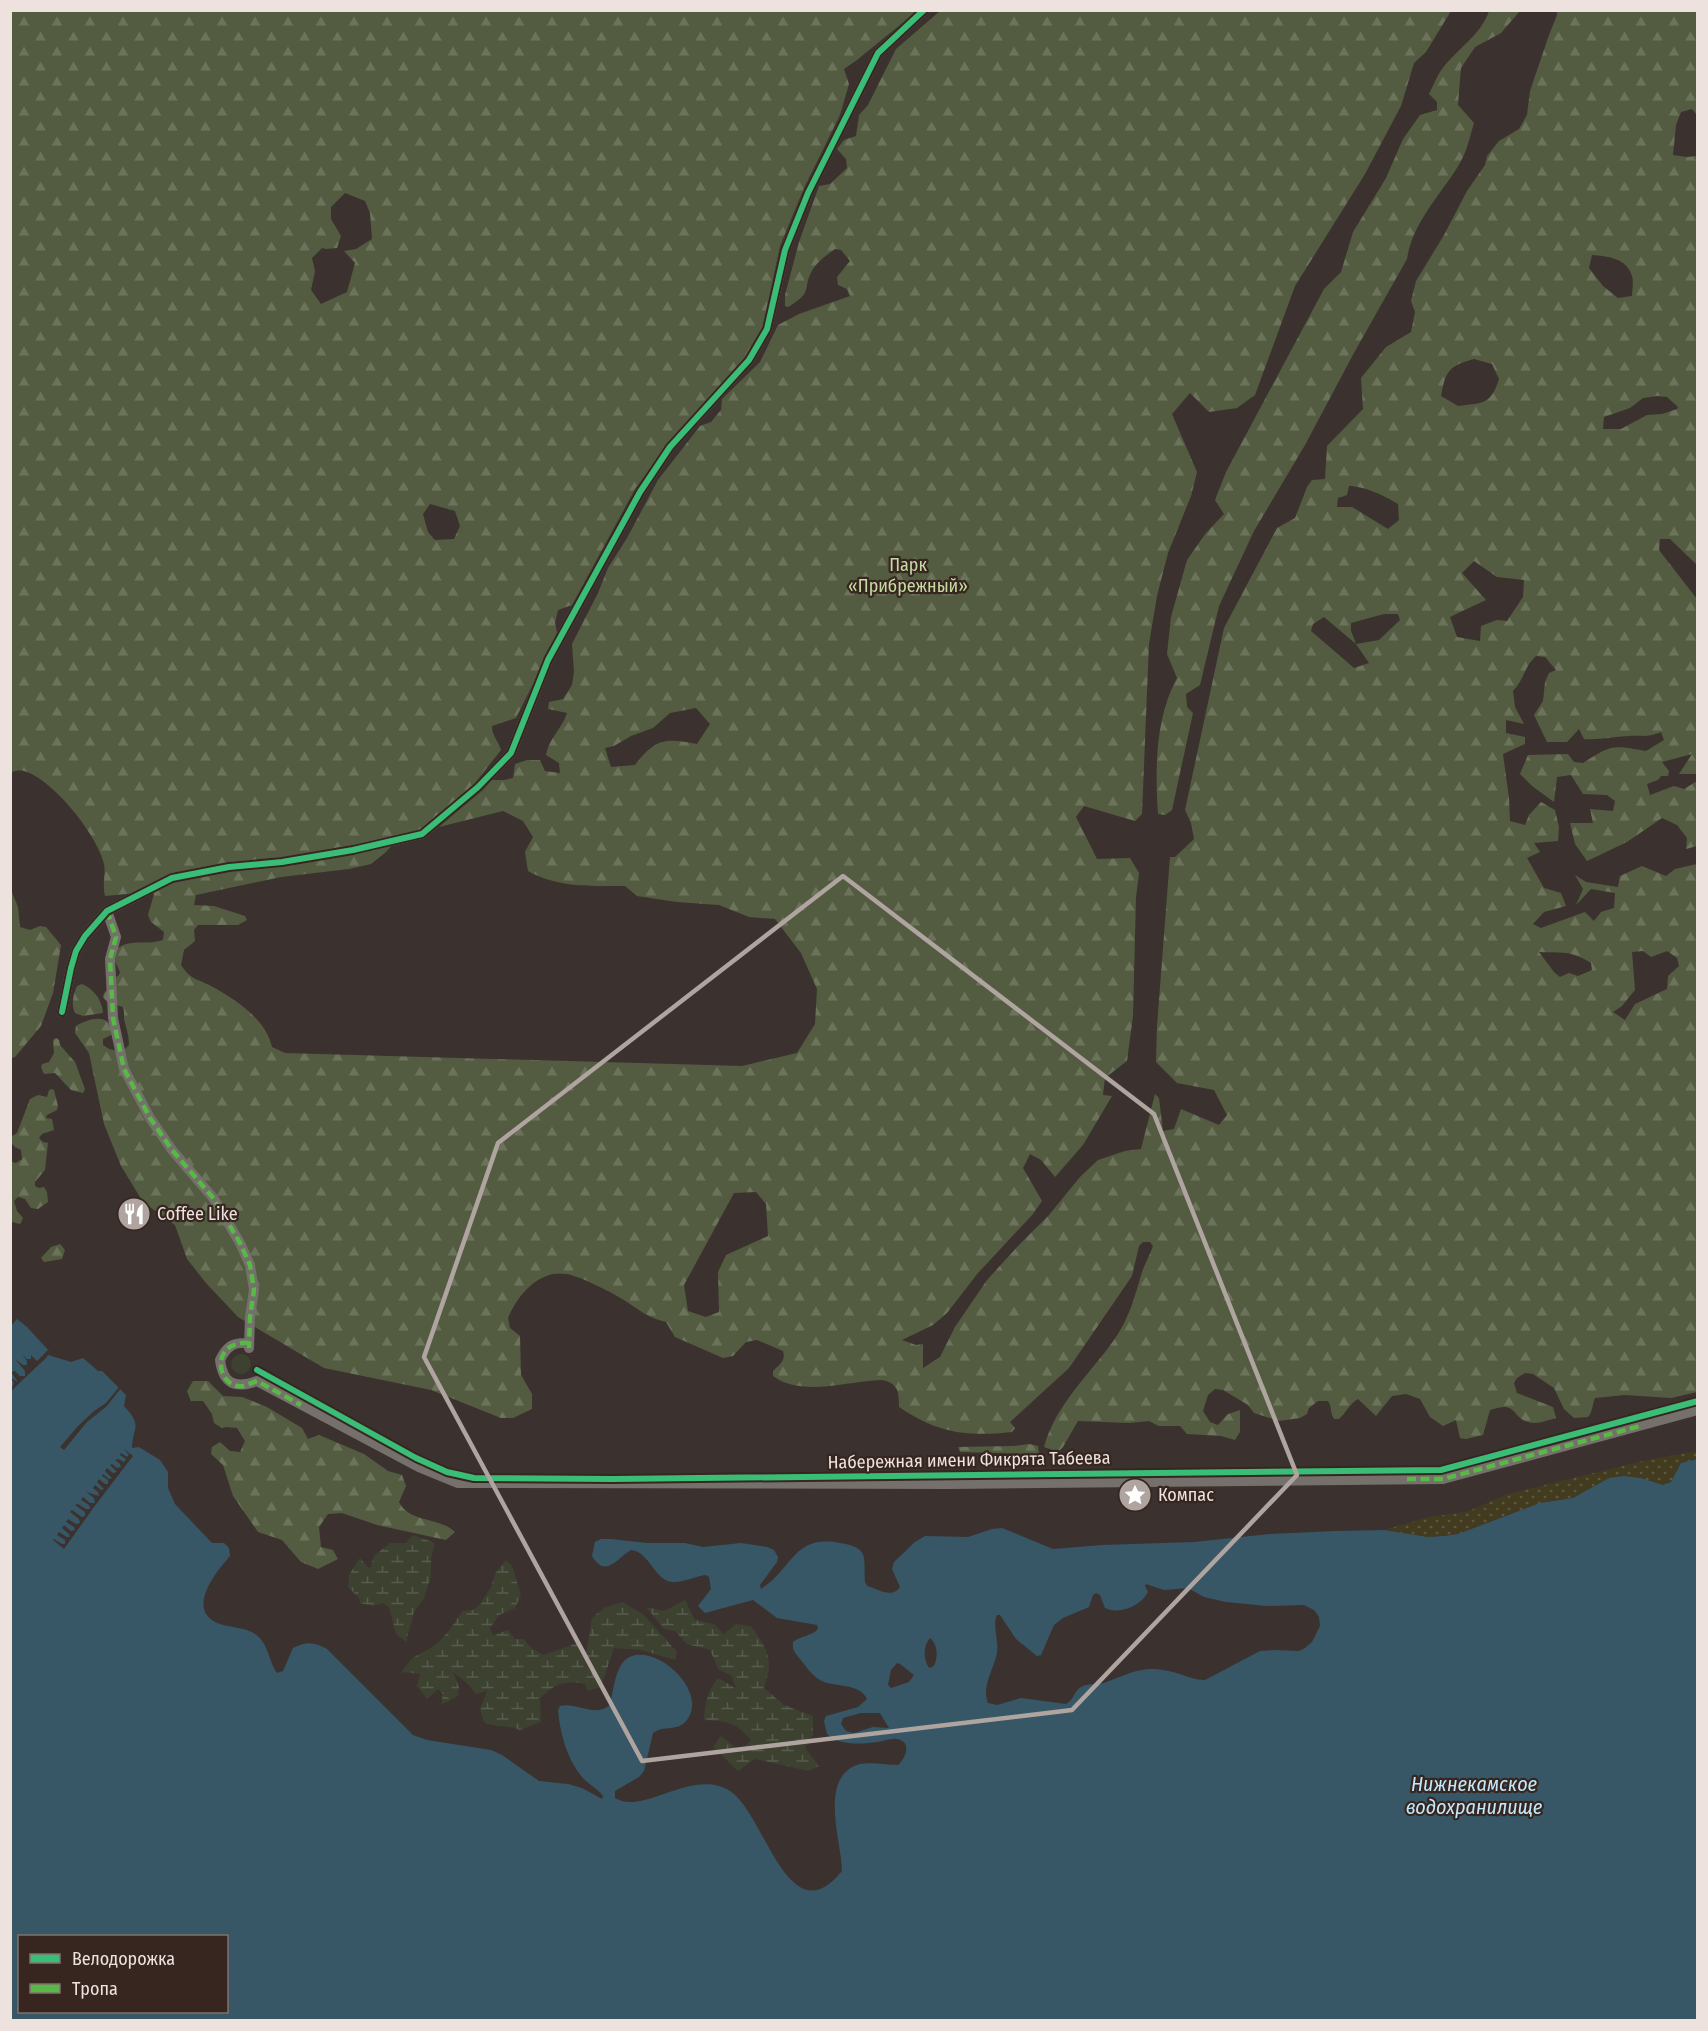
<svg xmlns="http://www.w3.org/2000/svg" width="1708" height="2031" font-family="'Fira Sans Condensed',sans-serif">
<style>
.grass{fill:#3c4130}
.forest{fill:url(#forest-firs);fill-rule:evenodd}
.wetland{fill:url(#wetland-marsh)}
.sand{fill:url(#sand-dots)}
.water{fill:#375767;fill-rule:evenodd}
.pier{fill:#3b322f}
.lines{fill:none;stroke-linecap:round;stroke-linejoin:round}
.minor{stroke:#75706b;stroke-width:10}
.quiet{stroke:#58b947;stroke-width:4.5;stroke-dasharray:9 4.5;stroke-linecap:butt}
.cycleway-casing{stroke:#372620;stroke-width:10}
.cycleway{stroke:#3abd76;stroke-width:6}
.marked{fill:none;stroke:#afa4a0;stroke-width:4.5;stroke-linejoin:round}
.labels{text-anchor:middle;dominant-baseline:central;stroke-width:4.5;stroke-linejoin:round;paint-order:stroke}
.park-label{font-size:18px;fill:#c5dba1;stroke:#372620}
.poi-label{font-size:18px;fill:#ede2dd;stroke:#372620;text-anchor:start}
.street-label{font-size:18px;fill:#ede2dd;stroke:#372620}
.water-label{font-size:20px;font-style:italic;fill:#c2e8fb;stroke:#372620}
</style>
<defs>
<pattern id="forest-firs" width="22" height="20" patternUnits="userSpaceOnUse" patternTransform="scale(1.5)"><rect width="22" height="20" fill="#535c40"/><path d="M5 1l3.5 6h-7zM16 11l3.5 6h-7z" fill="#6c735b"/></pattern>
<pattern id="wetland-marsh" width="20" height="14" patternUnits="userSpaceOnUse" patternTransform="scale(1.5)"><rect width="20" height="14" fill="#3c4130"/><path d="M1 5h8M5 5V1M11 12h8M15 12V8" fill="none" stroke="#585c4e"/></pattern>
<pattern id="sand-dots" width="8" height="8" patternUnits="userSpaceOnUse" patternTransform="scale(1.5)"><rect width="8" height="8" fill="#433b1f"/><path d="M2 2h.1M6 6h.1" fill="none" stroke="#5e573f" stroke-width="1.8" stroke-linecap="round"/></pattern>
</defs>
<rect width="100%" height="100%" fill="#3b322f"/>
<!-- grass -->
<path class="grass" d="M231 1364a10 10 0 1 1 20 0a10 10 0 1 1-20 0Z"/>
<!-- forest -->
<path class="forest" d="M10,11H917L857,60L844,69L849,84L840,115L804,188L780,246L763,326L742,362L667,445L635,489L572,605L558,610L555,623L557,632L551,648L516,718L492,726C492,736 498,740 501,750L471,788L422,832L398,838L386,852L371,864L349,869L281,877L196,895L194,905L214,906L245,916L247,920L238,925H198L194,930L195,941L184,950L181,965C192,981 196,978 211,986C235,999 266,1019 272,1047L285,1053L742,1066L797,1053L815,1024L817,989L801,953L775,919L749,917L719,905L677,902L637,896L625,886C592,886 558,888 528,871L525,852L533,837L523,821L503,811L439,827L483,790L492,780H504L513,778L515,764L527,760H540L545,771L560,773L559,763L546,755C549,738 562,729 567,713L548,709L549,702L563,699L572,685L574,672L572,644L598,593L608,568L627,538L658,480L700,426L711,422L721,410L722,399L760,362L778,325L799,314L850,296L847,289L838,285L837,277L850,261L841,250L835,249C827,255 819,260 813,269C801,289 815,291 788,307L785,306V295L799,242L819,186L830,184L847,168L846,159L837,149L844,140L856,136L859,115L868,105L896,49L940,11H1451L1426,52L1414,63L1401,106L1365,174L1295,286L1255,395L1237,408L1209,412L1190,393L1172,414L1197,472L1191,496L1168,553L1157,596L1149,644L1142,814L1135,821L1084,806L1076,817L1097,859L1130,858L1139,873L1136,897L1133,1016L1127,1061L1105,1078L1103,1095L1112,1096L1083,1145L1055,1177L1041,1160L1030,1154L1023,1168L1042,1201L1033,1214L978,1273L947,1313L933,1325L902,1340L916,1345L923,1344V1368L940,1357L955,1327L987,1280L1019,1245L1049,1215L1080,1177L1098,1160L1125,1151L1141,1149L1155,1094L1159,1098L1163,1131L1174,1129L1181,1109L1219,1125L1227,1115L1214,1090L1177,1083L1156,1062L1157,1026L1170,857H1175L1194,839L1191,823L1185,810L1224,628L1277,528L1295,518L1307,487L1312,480L1325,479L1327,446L1363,409L1361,378L1386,347L1411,332L1415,312L1411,301L1416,281L1444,235L1467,191L1485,165L1487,156L1499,141L1519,129L1527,115L1530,91L1549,35L1557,15V11H1697V115L1692,109L1681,112L1676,125L1673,155L1687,157L1697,156C1697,168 1695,182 1698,193L1697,565L1670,539H1660L1659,550L1697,599V774H1679L1692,754L1662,762L1669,771L1668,776H1661L1658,780L1647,784L1650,795L1674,786L1684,789L1697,781V846L1686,849L1687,838L1677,825L1662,818L1627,842L1587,861L1575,844L1570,823H1593L1590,809L1613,811L1615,801L1607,795L1583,794L1571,775L1557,777L1554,802L1532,786L1520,774L1528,755L1568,754L1574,762L1583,763C1612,744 1613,745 1646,751L1664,740L1661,732C1646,738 1643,735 1628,736C1613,737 1599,740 1584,739L1579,729L1567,742H1547L1534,715L1543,701L1545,682L1549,673L1556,670L1545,657L1536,656C1524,667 1525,678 1513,691L1515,707L1524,724L1506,720V733L1525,737V744L1503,754L1509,798L1510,821L1525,825L1529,815L1541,802L1555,810L1559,827L1558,841L1534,843L1540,852L1527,858L1544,888L1561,893L1566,906L1544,912L1533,924L1541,928L1585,912L1594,921L1601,912L1614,908L1615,893L1591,889L1576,905L1583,889L1575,875L1586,882L1618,887L1620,876L1642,866L1666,876L1675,869L1697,864V1392L1671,1398L1625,1395L1595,1398C1592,1405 1593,1411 1588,1417L1574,1418L1564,1409L1554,1388L1533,1374L1525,1373L1517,1378L1514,1383L1517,1393L1553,1407L1556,1418C1548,1420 1537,1425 1528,1422C1511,1417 1518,1400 1490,1410L1483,1435L1466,1439L1460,1438L1456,1420L1443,1426L1430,1417L1420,1399L1406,1394L1392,1396L1376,1416L1358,1399C1350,1403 1346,1413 1339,1419H1334C1330,1413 1332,1407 1328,1401H1318L1309,1408L1307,1414L1300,1418L1279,1421L1254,1413L1248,1405L1223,1390L1215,1389L1208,1395L1203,1411L1210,1422L1218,1425L1228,1414L1240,1410V1432L1235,1440L1221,1436L1187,1434L1180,1426H1159L1149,1421L1129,1423L1078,1421L1063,1447L1058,1452L1044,1447C1056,1404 1089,1375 1114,1340C1129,1319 1135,1296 1142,1272C1145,1263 1150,1255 1153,1246L1150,1242H1143L1139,1246L1132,1276L1069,1368L1010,1422L1015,1428L1012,1432C967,1437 937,1433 899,1407C899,1395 899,1385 886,1381C881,1379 873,1381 868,1381C839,1384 798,1395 773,1376V1371C780,1364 786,1361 783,1351L757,1340L746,1342L733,1356L723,1358L675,1337L666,1322C646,1318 634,1305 617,1296C607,1290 577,1275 566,1274C539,1269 517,1296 508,1318L510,1328L520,1336L521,1375L532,1394V1409L513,1418H501L431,1390L324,1368L238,1317L206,1283L187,1259L175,1225L143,1202L121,1166L104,1124L89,1053L75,1033L76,1026C89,1018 111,1012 113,1034L103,1039V1045L109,1049L122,1052L129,1045C129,1036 127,1031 125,1023C123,1017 125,1013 123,1007L107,1002L103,997L104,993C110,987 112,979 119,975L120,972L115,961L118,948C133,938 146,946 163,940L164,932L151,922L148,915L154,894L149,886L137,893L105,896C102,884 106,874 104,864C98,836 53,779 24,771C20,770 15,771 11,772ZM345,193L365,201L370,213L372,239L356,249L344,251L355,263L347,292L321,304L311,290L315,271L312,258L322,248L326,249L337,248L341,236L331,219V207ZM1592,255C1607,256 1627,258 1632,276C1634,282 1632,290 1632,296L1618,298L1603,286L1589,268ZM1474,359L1492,364L1499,379C1491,405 1482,403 1458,406L1441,396C1446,370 1449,366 1474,359ZM1657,396L1667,397L1678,407L1677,409L1662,414L1647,415L1621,429H1603L1604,417L1630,408L1643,398ZM1349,486C1364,486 1385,496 1398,504L1399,520L1388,529L1352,507H1337L1338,498L1347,495ZM430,504L455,511L460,526L454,539L435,540L428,532L423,514ZM1474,561L1497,577L1524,580L1523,597L1507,621L1497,620L1481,626L1480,641L1457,637L1450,617L1486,600L1462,573ZM1384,614H1398L1400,620L1379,640L1356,644L1351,631V623ZM1324,617L1356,644L1369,663L1354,668L1311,631L1313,624ZM696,708L710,724L697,744C665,738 656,738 635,765L611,767L605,748L614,746L631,736L653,728L670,713ZM1643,951L1651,957L1667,951L1677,958L1679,966L1668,976L1667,989L1635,1004L1625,1020L1613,1012L1622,1006L1635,990L1632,952ZM1539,952C1563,954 1568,949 1591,963L1592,970L1578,976L1569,973L1560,977L1554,972ZM756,1192L766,1204L768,1236L726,1255L718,1272L719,1312L706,1317L688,1311L684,1285L734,1193Z
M1489,11H1520L1501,33L1475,47L1461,68L1458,105L1474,123C1470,136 1467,151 1460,163C1441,195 1413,221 1407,259L1355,351L1305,445L1254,531L1219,606L1200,685L1186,694L1187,707L1193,713L1172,810L1165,815L1158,814C1155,768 1155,719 1177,678L1167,654L1171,617L1187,560L1206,533L1224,514L1215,500L1226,472L1324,289L1341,272L1353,232L1386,178L1403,139L1420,115L1437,110V102L1429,94C1433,86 1437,76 1442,69C1457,49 1481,35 1489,11Z
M11,890L18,907L20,927L30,930L40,926L46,927L61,945L53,993L41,1026L15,1057L11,1058Z
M82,984C94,989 102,1000 103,1013L83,1016L75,1013C71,1006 73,994 77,986Z
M56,1038L59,1040L60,1045L75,1062L85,1089L83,1093L71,1090L55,1073L44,1074L41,1067L42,1064L49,1062L54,1053L53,1040Z
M52,1089L54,1090L58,1106L57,1110L47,1115L46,1118L52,1119L54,1130L42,1134L39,1138L43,1142L48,1143L45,1170L35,1182V1186L39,1188L44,1187L47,1192L48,1202L38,1209L31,1208L25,1199L18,1197L14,1201L17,1211L23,1218L20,1224L12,1222L11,1219V1157L12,1162L16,1163L22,1159L21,1150C14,1147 10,1145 12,1136L17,1133L30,1099L38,1095L47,1097L49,1090Z
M60,1244L65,1250L62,1259L44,1262L41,1258L51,1247Z
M193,1381H208L223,1396L242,1397L267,1407L302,1428L308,1439L319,1435L364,1454L388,1471L402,1475L406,1486L399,1502C409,1523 440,1517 455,1532L446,1540L377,1525L342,1513L328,1514L319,1527L321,1547L333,1550L338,1559L318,1569L301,1562L282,1540L258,1532L233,1496L223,1465L211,1454L212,1447L220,1442L230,1451L240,1452L245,1441L237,1428L226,1427L222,1428L214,1423L212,1414L203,1401H191L187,1391Z
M1029,1444L1038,1446L1039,1454L960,1452L958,1447L1013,1446Z"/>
<!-- wetland -->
<path class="wetland" d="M413,1535L435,1543L431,1559V1576L424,1598L414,1612L406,1642L396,1634L389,1607L383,1603L373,1606L360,1603L359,1598L348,1587L349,1575L360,1558L370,1569L374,1556L390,1543H406Z
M506,1560L512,1566L521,1595L515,1608L499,1615L490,1628L493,1635L508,1630L515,1639H524L532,1649L544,1655L580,1642L586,1655L592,1618L604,1608L622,1602L643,1614L677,1652L675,1660L641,1650L614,1648L601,1687L588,1691L585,1684C565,1680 553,1684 540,1699L541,1722L520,1730C506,1724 498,1729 484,1722L480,1709L487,1691L476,1694L468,1684L453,1672L459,1687L458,1696L441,1705L443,1694L438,1689L427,1699L417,1686L420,1674L402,1672C415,1651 419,1657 435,1645C447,1635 454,1624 462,1611L473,1610L480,1604L490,1589L496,1572Z
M685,1600L695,1620L714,1624L724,1634L736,1624L751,1626C768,1650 774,1659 764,1688L784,1705L813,1716V1735L805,1748L819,1766L809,1771L755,1759L738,1771L713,1747L721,1736L740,1751L751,1740C735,1722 728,1721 704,1720C705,1704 707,1691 718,1678L736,1688L732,1676L718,1669L710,1650L687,1644L675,1631L664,1629L646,1607L664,1611Z"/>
<!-- sand -->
<path class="sand" d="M1697,1451V1459H1692L1677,1468L1676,1476L1670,1482L1662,1485L1641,1478L1624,1476L1609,1478L1573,1498L1550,1501L1517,1511L1458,1534L1428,1537L1384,1530L1429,1517L1466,1512L1508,1494L1643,1461Z"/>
<!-- water -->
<path class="water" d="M17,1319L27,1327L50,1352L48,1355L71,1362L83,1358L98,1371H102L126,1395L124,1406C143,1427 133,1425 132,1448L139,1447L160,1460L168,1472V1488L175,1504L212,1543H224L229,1548L230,1556C216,1572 184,1611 220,1624C231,1628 245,1627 255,1634C268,1642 269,1662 277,1673L283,1671L293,1648C307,1641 314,1642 327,1649L413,1735L427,1740L491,1750L502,1755L539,1781L568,1784L582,1788L602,1799L603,1796C597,1788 588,1784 582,1777C567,1759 560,1733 558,1710L560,1706C577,1702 594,1718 610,1705C613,1692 615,1671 624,1661C649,1637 710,1689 687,1720C678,1732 663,1725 653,1733L644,1771L639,1777L615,1791V1798C643,1816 692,1767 730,1791C765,1813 788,1938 842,1871C842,1842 817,1776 860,1764C871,1762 887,1765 898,1765C905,1759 913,1742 897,1739C891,1738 884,1741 878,1742C862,1744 839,1746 827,1734L824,1721L826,1716L858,1707L867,1699C859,1682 834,1688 820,1680C811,1675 806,1666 800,1659C795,1653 792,1650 793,1642C800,1636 812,1636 818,1629L817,1625L777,1618L753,1600L705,1613L698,1606L711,1589L709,1577L706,1575C695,1576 683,1583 672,1582C654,1580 650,1552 631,1550C617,1558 606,1579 592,1556L595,1542L601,1539H611L647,1543H685L703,1547L741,1543L767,1547L774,1550L778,1557L777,1562L760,1585L761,1589C793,1569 793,1534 840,1543C871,1548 863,1558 865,1582L867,1586C878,1589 892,1599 900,1587L892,1569L894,1562L915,1542L925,1536L968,1537L992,1529L1002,1528L1053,1549L1102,1545L1194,1542L1270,1534L1335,1531L1384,1530L1428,1537L1443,1536L1458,1534L1540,1503L1573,1498L1609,1478L1624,1476L1641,1478L1663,1485L1671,1482L1681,1463L1697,1459V2020H11L10,1327ZM1146,1584L1164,1590L1188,1588L1204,1597L1226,1602L1267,1606L1304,1605L1314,1610L1319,1617L1320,1626L1312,1642L1305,1648L1299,1651L1274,1650L1260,1651L1205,1680C1194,1680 1184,1675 1173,1672C1143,1664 1131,1673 1104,1683C1097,1685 1088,1683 1081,1687C1074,1691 1074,1700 1066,1704L1021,1698L997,1705L988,1703C981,1687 994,1669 997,1653C999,1640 992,1626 997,1615H1000L1016,1639L1037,1656L1041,1655L1054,1625L1063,1618L1089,1607L1093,1595L1096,1593L1100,1595L1105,1608C1119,1615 1141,1606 1148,1592L1145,1586ZM930,1638C938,1645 938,1656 934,1666L929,1668C923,1659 923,1646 930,1638ZM897,1663L900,1664L914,1675L909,1682L891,1688L888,1685L891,1670ZM861,1713H880L889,1728L873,1727L854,1733L846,1731L841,1724L843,1718ZM20,1936H226V2012H20Z"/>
<!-- pier -->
<path class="pier" d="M48,1350L50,1352L46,1358L11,1391L14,1383L11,1378L18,1382L11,1372L15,1371L20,1376H25V1371L15,1359L23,1365H27V1361L22,1354L27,1359H31V1355L37,1361Z
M119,1387L121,1388L107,1406L87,1422L64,1450L60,1447L77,1427L94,1411L106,1403Z
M124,1449L133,1456L94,1507L64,1549L53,1540L54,1539L62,1544H65V1540L57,1535L59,1532L67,1537H70L69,1534L62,1528L64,1525L71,1531L75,1530L74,1527L66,1522L68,1519L76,1524L80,1523L79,1519L70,1512L72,1510L82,1517L85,1516V1512L75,1505L78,1504L86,1509H90L89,1505L81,1500L83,1497L90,1503H95L94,1498L86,1492L99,1496L98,1492L93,1488L95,1485L101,1490L104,1489L97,1482L99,1479L105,1484H108V1480L102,1476L103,1474L109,1479L112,1478L105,1471L107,1468L113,1473L117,1472L110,1465L112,1464L117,1468L121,1467L120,1464L115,1460L118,1459L124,1462L126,1459L120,1455L121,1453L127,1457L129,1455Z"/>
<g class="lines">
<!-- minor -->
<path class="minor" d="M107,911L116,937L110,959L113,1018L124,1069L150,1118L172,1150L214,1199L240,1243L250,1265L254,1290L250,1317L249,1348
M62,1012L71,968L76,951L85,936L107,911L172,878L229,867L282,862L353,850L422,834L478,787L511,753L548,660L640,492L670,447L749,360L767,329L785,250L808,193L878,53L924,10
M249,1343C233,1342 227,1346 220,1360C223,1384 235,1389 257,1381L419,1467L458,1483L950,1484L1443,1479L1698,1410"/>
<!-- quiet -->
<path class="quiet" d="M107,911L116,937L110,959L113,1018L124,1069L150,1118L172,1150L214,1199L240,1243L250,1265L254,1290L250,1317L249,1348
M249,1343C209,1340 216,1389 243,1386C248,1385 253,1382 257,1381L301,1405
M1407,1479H1443L1640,1426"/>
<!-- cycleway casing -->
<g class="cycleway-casing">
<path id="cycleway" d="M62,1012L71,968L76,951L85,936L107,911L172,878L229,867L282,862L353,850L422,834L478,787L511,753L548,660L640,492L670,447L749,360L767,329L785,250L808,193L878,53L924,10
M257,1370L416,1458L447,1472L474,1478L613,1479L1441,1470L1698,1401"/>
</g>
<!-- cycleway -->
<use href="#cycleway" class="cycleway"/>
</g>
<!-- marked area -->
<path class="marked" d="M843,876L1154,1114L1297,1475L1072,1710L642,1761L424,1357L498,1143Z"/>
<!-- icons -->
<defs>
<g id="restaurant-disc" transform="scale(1.725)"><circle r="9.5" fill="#afa4a0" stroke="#372620"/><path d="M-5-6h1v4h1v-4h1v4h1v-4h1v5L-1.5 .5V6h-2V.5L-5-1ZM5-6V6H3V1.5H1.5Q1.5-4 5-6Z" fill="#fff"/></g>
<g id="sight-disc" transform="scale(1.725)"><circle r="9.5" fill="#afa4a0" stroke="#372620"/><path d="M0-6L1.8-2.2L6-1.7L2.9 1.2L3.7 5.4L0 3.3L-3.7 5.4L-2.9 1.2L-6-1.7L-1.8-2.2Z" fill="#fff"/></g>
</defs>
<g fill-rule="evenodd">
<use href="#restaurant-disc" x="134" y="1214"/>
<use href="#sight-disc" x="1135" y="1495"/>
</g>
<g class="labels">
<!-- park labels -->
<g class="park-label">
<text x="908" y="565">Парк<tspan x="908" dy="21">«Прибрежный»</tspan></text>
</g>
<!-- poi labels -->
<g class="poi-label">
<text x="157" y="1214">Coffee Like</text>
<text x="1158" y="1495">Компас</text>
</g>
<!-- street labels -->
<g class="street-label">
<text transform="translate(969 1460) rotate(-1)">Набережная имени Фикрята Табеева</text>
</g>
<!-- water labels -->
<g class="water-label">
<text x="1474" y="1784">Нижнекамское<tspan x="1474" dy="23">водохранилище</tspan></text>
</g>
</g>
<!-- border -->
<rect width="1708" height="2031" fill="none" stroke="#ede2dd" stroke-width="24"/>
<!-- legend -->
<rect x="18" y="1935" width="210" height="78" fill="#372620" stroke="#80716c" stroke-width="1.5"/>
<rect x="30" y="1954" width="30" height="9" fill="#3abd76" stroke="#80716c" stroke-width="1.5"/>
<text x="72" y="1965" font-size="18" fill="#ede2dd">Велодорожка</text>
<rect x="30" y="1984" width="30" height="9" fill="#58b947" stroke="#80716c" stroke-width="1.5"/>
<text x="72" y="1995" font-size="18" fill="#ede2dd">Тропа</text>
</svg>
